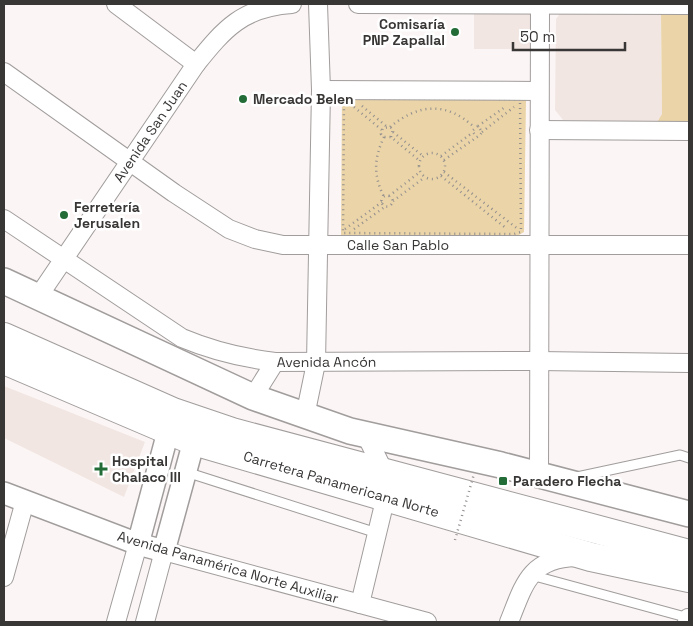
<svg xmlns="http://www.w3.org/2000/svg" width="693" height="626" font-family="'Space Grotesk',sans-serif">
<style>
.built{fill:#f2e6e2}
.green{fill:#ead4a8}
.lines{fill:none;stroke-linecap:round;stroke-linejoin:round}
.service-casing{stroke:#a19d9c;stroke-width:11}
.minor-casing{stroke:#a19d9c;stroke-width:20}
.tertiary-casing{stroke:#a19d9c;stroke-width:24}
.secondary-casing{stroke:#a19d9c;stroke-width:28}
.trunk-casing{stroke:#a19d9c;stroke-width:30}
.path{stroke:#928e8d;stroke-width:2.5;stroke-dasharray:1 4;stroke-linecap:butt}
.service{stroke:#fff;stroke-width:9}
.minor{stroke:#fff;stroke-width:18}
.tertiary{stroke:#fff;stroke-width:21}
.secondary{stroke:#fff;stroke-width:25}
.trunk{stroke:#fff;stroke-width:28}
.path-bridge{stroke:#928e8d;stroke-width:2.5;stroke-dasharray:1 4;stroke-linecap:butt}
.poi-dot{fill:#236b37;stroke:#fff;stroke-width:2}
.labels{text-anchor:middle;dominant-baseline:central;stroke-width:5;stroke-linejoin:round;paint-order:stroke}
.poi-label{font-size:14px;font-weight:bold;fill:#393736;stroke:#fff;text-anchor:start}
.street-label{font-size:14px;fill:#393736;stroke:#fff}
</style>
<rect width="100%" height="100%" fill="#fbf6f5"/>
<!-- built -->
<path class="built" d="M561,12H661L662,114L656,124L563,120L555,110L556,19Z
M532,13V49H474V14Z
M4,386L145,442L124,497L4,438Z"/>
<!-- green -->
<path class="green" d="M661,12L689,13V125L656,124L662,114Z
M342,96L526,100L524,232L517,236L341,235Z"/>
<g class="lines">
<!-- service casing -->
<g class="service-casing">
<path id="service" d="M186,472L377,533
M577,477L680,455L689,458
M531,575L689,618"/>
</g>
<!-- minor casing -->
<g class="minor-casing">
<g id="minor">
<path d="M116,4L196,64"/>
<path d="M358,4L689,5"/>
<path id="s1" d="M4,72L174,193L229,229L255,239L283,245H689"/>
<path d="M321,90L539,91"/>
<path d="M539,130L689,131"/>
<path id="s2" d="M4,219L182,338C213,351 242,358 275,362L538,361L689,363"/>
<path id="s3" d="M38,297L196,64C224,29 243,7 292,4"/>
<path d="M253,397L275,362"/>
<path d="M305,416L316,363L321,90L318,4"/>
<path d="M539,475L540,5"/>
<path d="M4,577L25,501"/>
<path d="M360,604L386,496L385,474L366,435"/>
<path d="M116,622L138,544"/>
<path d="M145,622L164,551L427,622"/>
<path d="M509,622C524,585 529,559 575,557"/>
<path d="M687,622L688,618"/>
</g>
</g>
<!-- tertiary casing -->
<g class="tertiary-casing">
<path id="tertiary" d="M4,493L138,544L164,551L194,441
M138,544L168,432"/>
</g>
<!-- secondary casing -->
<g class="secondary-casing">
<path id="secondary" d="M4,281L253,397L350,431L501,465L689,514"/>
</g>
<!-- trunk casing -->
<g class="trunk-casing">
<g id="trunk">
<path d="M4,337L173,412L232,432L689,554"/>
<path id="s4" d="M4,360L194,441L591,557L689,578"/>
</g>
</g>
<!-- path -->
<path class="path" d="M344,98L520,99L521,232L514,234L343,233Z
M362,106L386,126
M354,107L382,130
M478,126L505,107
M390,127C418,104 446,101 474,127
M393,132L423,156
M482,132L514,107
M384,137C374,158 373,175 384,197
M391,137L393,129L390,127L383,128L381,134L384,137H391L420,161
M419 166a13 13 0 1 1 26 0a13 13 0 1 1-26 0Z
M441,156L472,133
M444,160L480,135L482,132L478,126L472,131L476,136
M444,172L518,229
M441,176L507,229
M381.5 201a5.5 5.5 0 1 1 11 0a5.5 5.5 0 1 1-11 0Z
M389,196L420,172
M393,201L425,177
M345,229L382,202
M354,229L386,206"/>
<!-- service -->
<use href="#service" class="service"/>
<!-- minor -->
<use href="#minor" class="minor"/>
<!-- tertiary -->
<use href="#tertiary" class="tertiary"/>
<!-- secondary -->
<use href="#secondary" class="secondary"/>
<!-- trunk -->
<use href="#trunk" class="trunk"/>
<!-- path-bridge -->
<path class="path-bridge" d="M455,540L474,474"/>
</g>
<!-- markers -->
<g class="poi-dot">
<circle cx="455" cy="32" r="5"/>
<circle cx="243" cy="99" r="5"/>
<circle cx="64" cy="215" r="5"/>
<path d="M98.5 461.5h5v5h5v5h-5v5h-5v-5h-5v-5h5z"/>
<rect x="498" y="476" width="10" height="10" rx="2.5"/>
</g>
<g class="labels">
<!-- poi labels -->
<g class="poi-label">
<text x="445" y="24" text-anchor="end">Comisaría<tspan x="445" dy="16">PNP Zapallal</tspan></text>
<text x="253" y="99">Mercado Belen</text>
<text x="74" y="207">Ferretería<tspan x="74" dy="16">Jerusalen</tspan></text>
<text x="112" y="461">Hospital<tspan x="112" dy="16">Chalaco III</tspan></text>
<text x="513" y="481">Paradero Flecha</text>
</g>
<!-- street labels -->
<g class="street-label">
<text stroke="none"><textPath href="#s3" startOffset="200">Avenida San Juan</textPath></text>
<text stroke="none"><textPath href="#s1" startOffset="446">Calle San Pablo</textPath></text>
<text stroke="none"><textPath href="#s2" startOffset="362">Avenida Ancón</textPath></text>
<text stroke="none"><textPath href="#s4" startOffset="360">Carretera Panamericana Norte</textPath></text>
<text transform="translate(228 567) rotate(16)">Avenida Panamérica Norte Auxiliar</text>
</g>
</g>
<!-- border -->
<rect width="693" height="626" fill="none" stroke="#393736" stroke-width="10"/>
<!-- scale -->
<path d="M513 42v8h112v-8" fill="none" stroke="#393736" stroke-width="2.5"/>
<text x="520" y="42" font-size="15" fill="#393736" stroke="#ffffff" stroke-width="4" paint-order="stroke">50 m</text>
</svg>
